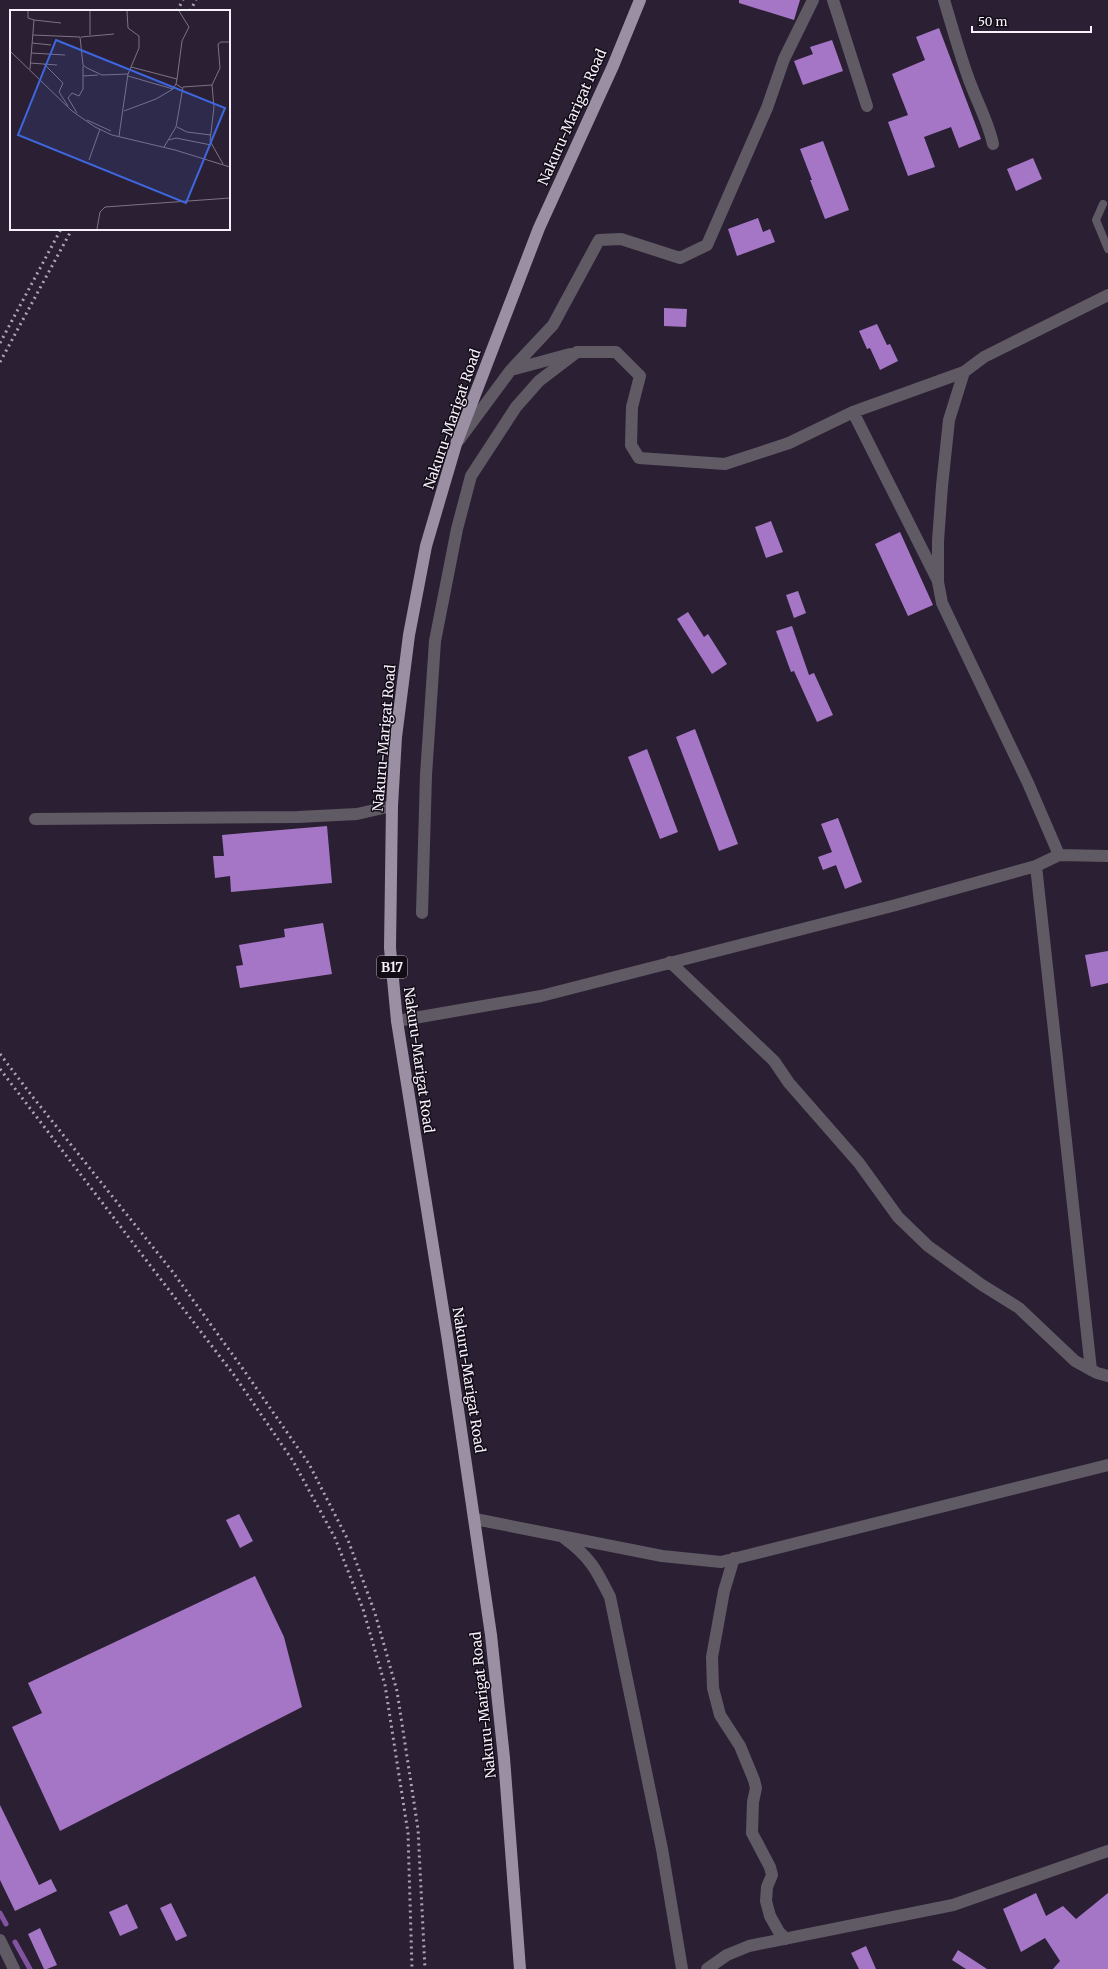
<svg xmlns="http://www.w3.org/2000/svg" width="1108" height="1969" font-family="Merriweather,serif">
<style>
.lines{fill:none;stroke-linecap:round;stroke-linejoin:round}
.stream{stroke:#8153a0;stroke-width:5}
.building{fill:#a576c6}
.lane{stroke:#605a65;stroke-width:8}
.street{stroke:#605a65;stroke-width:12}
.primary{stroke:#9b8fa4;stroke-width:12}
.rail{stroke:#ada5b4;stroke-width:3;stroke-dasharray:2 4;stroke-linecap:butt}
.labels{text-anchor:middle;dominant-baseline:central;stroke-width:3;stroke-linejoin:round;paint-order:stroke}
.shield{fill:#110c15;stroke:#b2acb7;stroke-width:1}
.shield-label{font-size:13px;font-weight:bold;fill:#f7f0fd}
.street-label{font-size:14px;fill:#f7f0fd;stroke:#110c15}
.inset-road{fill:none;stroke:#7d7384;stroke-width:1}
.view{fill:#3e66de;fill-opacity:0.15;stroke:#3e66de;stroke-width:2}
.inset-edge{fill:none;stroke:#f7f0fd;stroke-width:2}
</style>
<rect width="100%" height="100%" fill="#2b2033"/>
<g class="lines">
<!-- stream -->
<path class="stream" d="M0,1913L6,1924
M15,1942L30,1969"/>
</g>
<!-- building -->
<path class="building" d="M739,0H800L794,20L739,3Z
M939,28L981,139L959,148L951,127L924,137L935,167L908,176L888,122L908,115L892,74L925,60L916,37Z
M832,40L843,71L803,85L794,61L813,54L810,47Z
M823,141L849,210L825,219L810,180H812L800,149Z
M1033,158L1042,179L1016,191L1007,169Z
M758,218L763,232L770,229L775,242L737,256L728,229Z
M664,308L687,309L686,327L664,326Z
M877,324L887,345L890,344L898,361L880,370L870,348L867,349L859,331Z
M771,521L783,552L766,558L755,527Z
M900,532L933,605L908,616L875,544Z
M798,591L806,613L794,618L786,595Z
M688,612L704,637L708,634L727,664L712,674L677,619Z
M792,626L809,675L814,673L833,715L817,722L794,671L791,672L776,631Z
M695,729L738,844L719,851L676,737Z
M647,749L678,832L660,839L628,757Z
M838,818L862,882L845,889L836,865L823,870L818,857L832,852L821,824Z
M327,826L332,883L231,892L230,876L215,878L213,856H224L222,835Z
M323,923L332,974L240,988L236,966L243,965L239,945L285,937L284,929Z
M1108,951V983L1091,987L1085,955Z
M239,1514L253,1541L240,1548L226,1520Z
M255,1576L284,1637L302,1707L60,1831L12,1727L42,1713L28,1683Z
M0,1805L39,1885L51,1879L57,1891L15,1911L0,1880Z
M1036,1893L1046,1916L1063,1906L1076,1919L1108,1893V1969H1053L1060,1961L1045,1938L1021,1952L1003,1909Z
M171,1903L187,1936L176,1941L160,1908Z
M127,1904L138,1928L120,1936L109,1912Z
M40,1928L57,1965L47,1969H44L28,1934Z
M866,1946L876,1969H859L851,1953Z
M958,1950L987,1969H966L952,1960Z"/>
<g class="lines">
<!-- lane -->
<path class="lane" d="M1103,204L1096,220L1108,249"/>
<!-- street -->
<path class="street" d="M833,0L867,106
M944,0C952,26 959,52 968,77C976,100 988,121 993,144
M511,370L570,354
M853,412L937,579
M459,440L510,371L553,325L599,240L621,239L680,258L707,245L767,108L784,59L813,0
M35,819L298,817L357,814L392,806
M1059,855L1028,783L942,603L938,582V541L942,486L949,420L964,372L984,357L1108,295
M1036,866L1091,1370
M422,913L426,775L435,641L457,529L471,476L516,407L539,381L577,352H616L640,376L632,407L631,445L639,458L725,464L789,443L853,412L964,372
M670,962L774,1061L789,1083L859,1163L898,1217L928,1246L982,1285L1019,1308L1075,1361L1097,1373L1108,1376
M397,1021L541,996L896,905L1036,866L1059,855L1108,856
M475,1519L662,1556L721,1562L1108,1465
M564,1538C590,1557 596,1569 610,1597L662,1849L682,1969
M734,1558L724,1591L712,1657L713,1688L720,1715L740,1746L754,1780L756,1788L753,1802L752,1833L770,1867L772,1875L767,1887L766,1901L770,1916L779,1932L786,1939
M0,1940L14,1969
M707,1969L727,1955L749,1946L953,1905L1108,1851"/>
<!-- primary -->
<path class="primary" d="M520,1969L504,1758L491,1635L448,1341L397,1021L390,948L392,806L396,737L409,635L426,546L456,444L539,228L613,66L640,0"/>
<!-- rail -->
<path class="rail" d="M177,11L183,0
M190,11L196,0
M0,343L61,229
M0,362L72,229
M0,1054L32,1096L172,1271L243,1369L309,1464L348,1540L375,1613L397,1691L418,1829L425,1969
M0,1069L234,1375L293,1461L335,1538L363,1609L385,1685L408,1833L412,1969"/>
</g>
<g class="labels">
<!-- shield labels -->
<rect class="shield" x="377" y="956" width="30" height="22" rx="3"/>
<g class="shield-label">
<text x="392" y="967">B17</text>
</g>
<!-- street labels -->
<g class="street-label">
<text transform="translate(572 117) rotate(-66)">Nakuru-Marigat Road</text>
<text transform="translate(452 419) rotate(-71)">Nakuru-Marigat Road</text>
<text transform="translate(384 738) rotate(-85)">Nakuru-Marigat Road</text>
<text transform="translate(419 1060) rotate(82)">Nakuru-Marigat Road</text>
<text transform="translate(469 1380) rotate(81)">Nakuru-Marigat Road</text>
<text transform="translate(483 1705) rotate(-96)">Nakuru-Marigat Road</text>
</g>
</g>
<!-- overview -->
<g transform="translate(10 10)">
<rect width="220" height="220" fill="#2b2033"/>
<path class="inset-road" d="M18,1V8L24,10L20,59M80,1V25M24,10L51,13M23,25L70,27L73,55L77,58L92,65L118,64M71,27L104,24M22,33L41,35M0,41L62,101L85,117L102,125L165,140L220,157M21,43L55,45M20,53L47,55M34,54L53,73L49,82L58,96M121,57L167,69L166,74L172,78M73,66L88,65M118,66L163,79M167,69L172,31L179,17L169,1M202,75L210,58L208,34L211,32H220M114,101L146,89L163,79L166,74M67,103L58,88L62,83L69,86L73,79V56M77,110L101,121M167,117L177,122L201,125M109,126L118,64L129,38V26L118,18L117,1M159,130L166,128L201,135M154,137L166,117L173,77L202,75L204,97L200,131L213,154M79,150L90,119M87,219L90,202L95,197L220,188"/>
<path class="view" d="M46,30L215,98L176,193L8,125Z"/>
<rect width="220" height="220" class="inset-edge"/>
</g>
<!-- scale -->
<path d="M972 26v6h119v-6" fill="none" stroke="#f7f0fd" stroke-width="2"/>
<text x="978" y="26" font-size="12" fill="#f7f0fd" stroke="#110c15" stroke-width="3" paint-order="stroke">50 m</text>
</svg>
